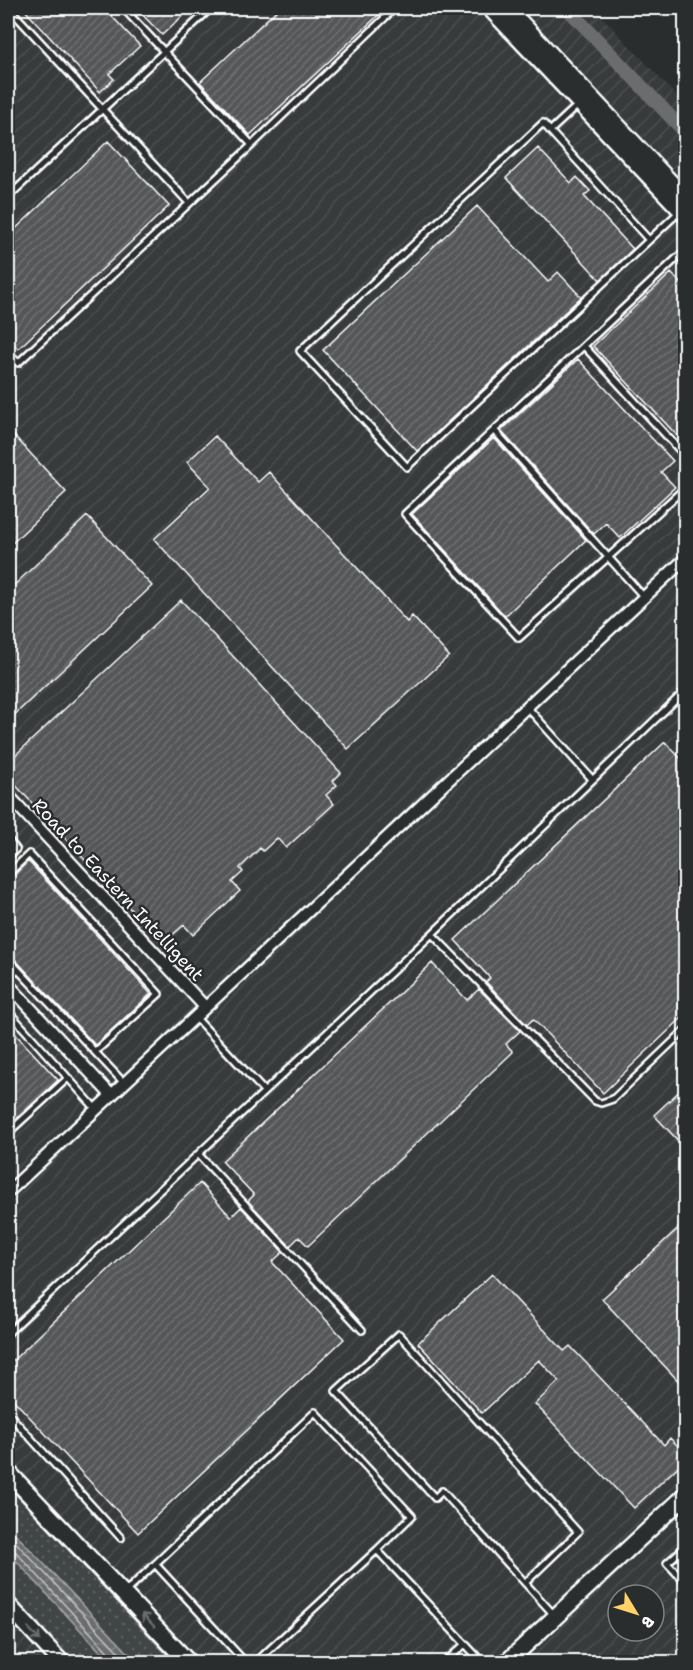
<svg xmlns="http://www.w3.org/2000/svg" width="693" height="1670" font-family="'Shantell Sans',sans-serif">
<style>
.industrial{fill:url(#industrial-furrows);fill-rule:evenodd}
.grass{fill:url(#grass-dots);stroke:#a0a2a2;stroke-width:1.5}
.water{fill:url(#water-waves);stroke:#a6a7a7;stroke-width:1.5}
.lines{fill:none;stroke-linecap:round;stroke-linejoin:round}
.shore{stroke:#c3c4c5;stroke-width:1.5}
.canal{stroke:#6a6c6d;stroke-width:14}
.building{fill:url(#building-hatch);stroke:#fff;stroke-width:1.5}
.lane-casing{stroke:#fff;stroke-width:10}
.street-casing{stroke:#fff;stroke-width:15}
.secondary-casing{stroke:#fff;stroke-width:20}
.lane{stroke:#2a2d2e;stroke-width:5}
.street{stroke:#2a2d2e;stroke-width:10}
.secondary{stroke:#2a2d2e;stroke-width:15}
.oneway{stroke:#6a6c6d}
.labels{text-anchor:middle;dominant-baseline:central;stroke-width:5;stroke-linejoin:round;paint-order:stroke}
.street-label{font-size:18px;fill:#fff;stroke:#2a2d2e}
</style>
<defs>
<pattern id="industrial-furrows" width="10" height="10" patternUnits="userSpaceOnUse" patternTransform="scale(1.5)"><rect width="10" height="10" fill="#373a3b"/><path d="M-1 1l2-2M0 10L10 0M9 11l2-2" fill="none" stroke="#4b4e4f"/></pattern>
<pattern id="grass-dots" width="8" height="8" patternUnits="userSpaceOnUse" patternTransform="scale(1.5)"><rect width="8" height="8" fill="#414445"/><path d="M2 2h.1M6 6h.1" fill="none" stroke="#5e6061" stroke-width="1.8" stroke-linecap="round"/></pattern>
<pattern id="water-waves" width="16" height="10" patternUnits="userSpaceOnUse" patternTransform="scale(1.5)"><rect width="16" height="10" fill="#6a6c6d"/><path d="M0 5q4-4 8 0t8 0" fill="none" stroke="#808283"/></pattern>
<pattern id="building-hatch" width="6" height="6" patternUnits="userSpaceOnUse" patternTransform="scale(1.5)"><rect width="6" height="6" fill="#555758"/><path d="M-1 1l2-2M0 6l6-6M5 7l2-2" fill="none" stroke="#6e7071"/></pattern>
</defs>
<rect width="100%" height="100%" fill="#2a2d2e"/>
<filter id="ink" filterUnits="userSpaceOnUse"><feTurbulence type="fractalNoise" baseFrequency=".0167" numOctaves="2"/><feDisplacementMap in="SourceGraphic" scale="12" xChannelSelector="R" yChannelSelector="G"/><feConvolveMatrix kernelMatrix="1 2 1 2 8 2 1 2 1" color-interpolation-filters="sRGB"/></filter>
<g filter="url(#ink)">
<!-- industrial -->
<path class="industrial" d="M8,8H594L685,105V1662H8ZM618,1595H654V1631H618Z"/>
<!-- grass -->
<path class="grass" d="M8,1486L174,1662H72L8,1593Z"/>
<!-- water -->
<path class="water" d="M8,1526L137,1662H110L8,1552Z"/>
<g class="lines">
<!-- shore -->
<path class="shore" d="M8,1534L128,1662
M8,1549L15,1551L112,1656L114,1662"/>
<!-- canal -->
<path class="canal" d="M567,8L686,133"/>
</g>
<!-- building -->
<path class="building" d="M23,8H104L140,46L109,74L114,79L100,92Z
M136,8H191L162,35Z
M279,8H386L250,135L200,82Z
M108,141L169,206L18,349L8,337V236Z
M538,148L571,183L577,177L590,191L584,196L633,249L600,280L506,178Z
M477,206L548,282L558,272L581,297L417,451L323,350Z
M671,273L686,288V445L593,346Z
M578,359L673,461L661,472L675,487L620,538L606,523L594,534L501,431Z
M8,429L66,492L8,547Z
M215,436L258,482L269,472L407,622L412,616L449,656L348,749L154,539L210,487L187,462Z
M494,438L586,540L505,616L412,514Z
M87,516L152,586L8,721V591Z
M181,600L341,773L333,781L337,785L326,795L334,804L286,848L277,838L263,851L260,848L240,868L243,872L232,882L240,891L193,935L184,925L169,938L166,935L160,941L8,777V762Z
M665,742L686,764V1014L603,1093L533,1019L527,1025L486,982L490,978L455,940Z
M28,861L151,994L95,1045L12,956L8,954V879L11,878Z
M432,963L467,1000L479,989L520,1031L506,1044L513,1052L308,1246L299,1237L290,1246L248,1201L254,1195L222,1161Z
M8,1026L58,1080L8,1127Z
M686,1085V1149L654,1115Z
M200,1183L231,1217L241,1207L283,1252L272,1262L344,1339L138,1533L8,1394V1365Z
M686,1221V1389L602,1299Z
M492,1274L564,1351L570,1346L664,1445L670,1438L686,1454V1459L634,1508L535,1404L559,1381L539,1360L482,1413L418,1343Z"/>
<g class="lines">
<!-- lane casing -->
<g class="lane-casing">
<path id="lane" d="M9,8L189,203
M123,8L252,145L395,8
M579,104L550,131L543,123L300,351L407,467L679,212
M550,131L649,240
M8,197L211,8
M686,264L679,256L405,514L519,638L686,487
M584,346L686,457
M8,352L18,363L252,145
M494,430L644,597
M527,707L592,779
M8,839L16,849L8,857
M8,874L29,854L159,994L95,1052
M432,934L595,1101L601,1103L613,1099L686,1029
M8,959L124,1083
M8,1011L96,1109
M195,1017L264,1091
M8,1133L68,1078
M198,1154L362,1330
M8,1333L432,934L686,690
M8,1413L121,1538
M686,1546L667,1563L686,1583
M155,1564L315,1412L412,1516L377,1550
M525,1583L578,1532L399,1334L336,1391L435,1498L442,1491L555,1616
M124,1593L155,1564L245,1662
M247,1662L257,1661L377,1550L482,1662
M445,1662L465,1644"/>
</g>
<!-- street casing -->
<g class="street-casing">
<path id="street" d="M8,795L205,1007
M8,984L111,1095
M8,1192L686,558"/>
</g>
<!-- secondary casing -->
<g class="secondary-casing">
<path id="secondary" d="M490,8L686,215
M507,8L686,199
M8,1472L188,1662
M8,1605L61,1662
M507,1662L686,1495"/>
</g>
<!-- lane -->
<use href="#lane" class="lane"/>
<!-- street -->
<use href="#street" class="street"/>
<!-- secondary -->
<use href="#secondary" class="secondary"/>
</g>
<!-- one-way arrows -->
<defs><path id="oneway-shaft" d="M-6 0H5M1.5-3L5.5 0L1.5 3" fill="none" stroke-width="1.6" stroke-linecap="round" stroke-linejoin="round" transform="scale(1.5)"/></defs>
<g class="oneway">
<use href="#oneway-shaft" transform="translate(148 1620) rotate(-134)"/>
<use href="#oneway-shaft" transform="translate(34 1634) rotate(47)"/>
</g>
</g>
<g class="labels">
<!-- street labels -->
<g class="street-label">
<text transform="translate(118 890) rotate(47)">Road to Eastern Intelligent</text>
</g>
</g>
<!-- margin -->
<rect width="693" height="1670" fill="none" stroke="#2a2d2e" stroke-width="30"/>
<rect x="15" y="15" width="663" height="1640" fill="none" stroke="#fff" stroke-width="2" filter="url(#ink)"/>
<!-- north arrow -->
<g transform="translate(636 1613) rotate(128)"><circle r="28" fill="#2a2d2e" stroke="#7f8182" stroke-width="1.5"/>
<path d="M0-4.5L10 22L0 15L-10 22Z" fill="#ffd166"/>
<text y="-9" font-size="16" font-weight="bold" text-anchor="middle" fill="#ffffff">B</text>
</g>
</svg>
